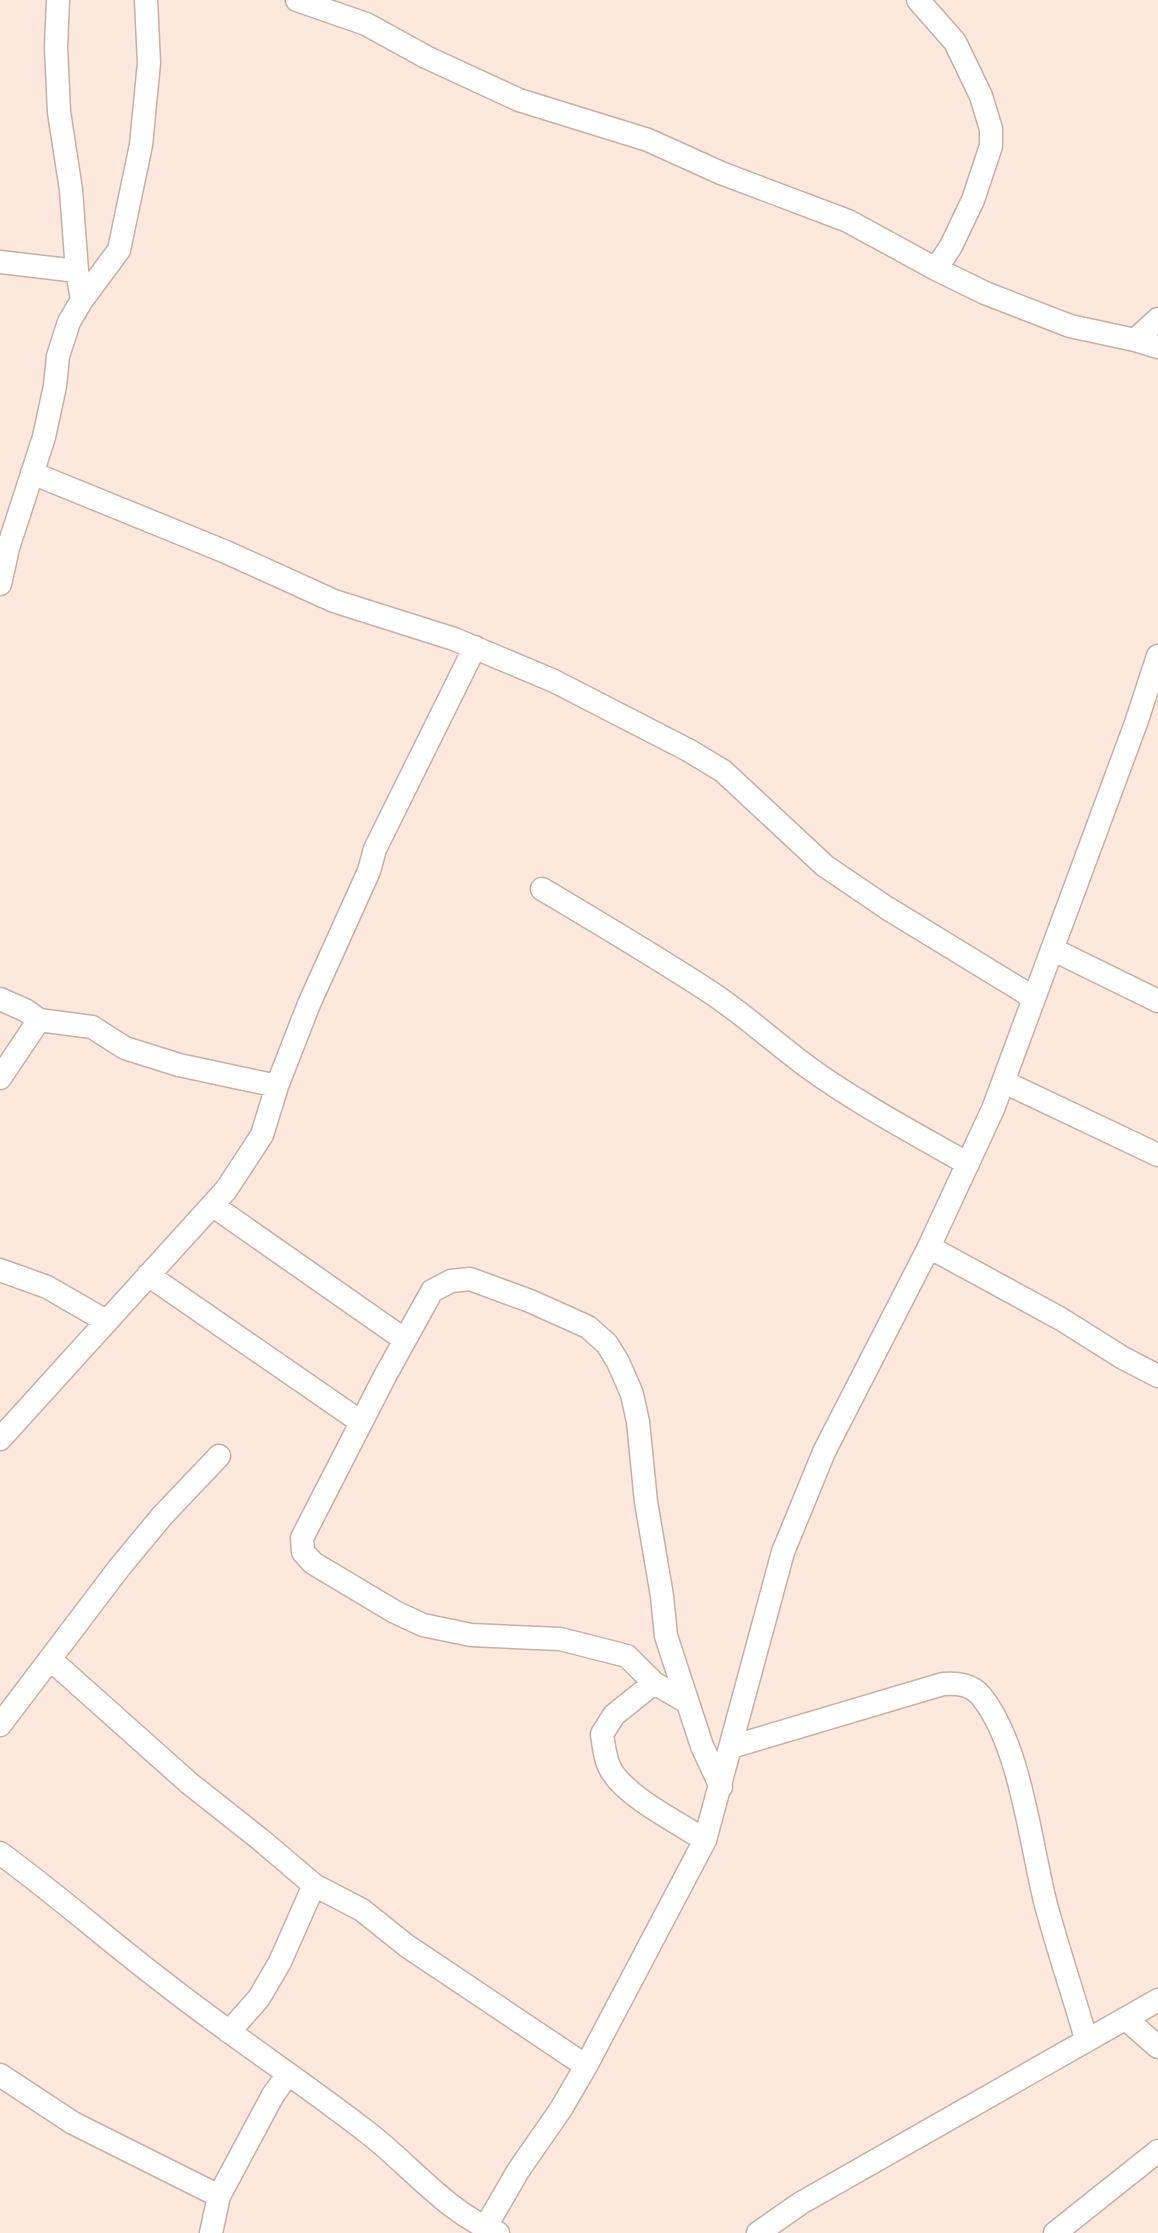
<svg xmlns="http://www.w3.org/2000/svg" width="1158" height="2233" font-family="'Archivo Narrow',sans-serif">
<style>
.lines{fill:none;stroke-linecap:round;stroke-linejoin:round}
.minor-casing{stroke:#c7b0a1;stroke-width:25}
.minor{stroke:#fff;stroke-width:22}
</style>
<rect width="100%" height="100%" fill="#fce8dc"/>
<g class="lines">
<!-- minor casing -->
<g class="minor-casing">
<path id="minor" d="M297,0L366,24L426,57L519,100L648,140L721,173L848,221L936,269
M918,0L955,42L981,96L991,129V146L973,200L951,246L936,269L985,293L1070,326L1135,340L1158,347
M0,262L77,271
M82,300L119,250L141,145L149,63L146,0
M1135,340L1158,319
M32,473L226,552L334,601L454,639L554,681L688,750L723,771L825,866L887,908L1034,998
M0,584L8,548L44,437L55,386L58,356L69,322L82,300L77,271L71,190L59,112L56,47L58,0
M542,889C599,923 655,956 710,992C745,1015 775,1043 809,1068C859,1104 914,1133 968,1164
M1052,949L1158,1001
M0,999L25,1010L39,1020L92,1027L125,1048L179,1065L277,1086
M0,1078L39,1020
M1004,1082L1158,1155
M212,1205L405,1340
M929,1247L1061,1319L1123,1358L1158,1376
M0,1270L47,1287L106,1321
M148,1275L361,1422
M0,1439L226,1190L262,1135L277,1086L309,1004L369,871L375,849L475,647
M50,1659L189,1783L261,1840L314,1885L280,1962L259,1998L229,2032
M654,1683L614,1715L602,1734C604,1747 605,1761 612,1772C630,1799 677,1822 705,1840
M687,1702L654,1683L627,1656L560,1639L471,1635L423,1625L395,1612L313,1563L303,1552L302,1538L385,1376L432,1291L451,1281L470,1279L530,1301L588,1327L607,1344L618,1362L632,1394L638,1422L646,1502L662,1596L666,1636L702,1746L721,1787
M0,1725L119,1568L162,1516L219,1456
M731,1747L943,1684C957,1683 971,1684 981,1696C1020,1744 1030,1840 1045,1901C1057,1947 1073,1993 1086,2039
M0,1853C56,1894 108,1940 163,1982C229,2034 300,2080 367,2132C410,2165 446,2212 498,2233
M314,1885L362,1910L407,1946L586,2066
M1126,2019L1158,2047
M0,2075L73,2123L219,2196
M485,2228L518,2171L561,2109L586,2066L705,1840L783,1552L824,1452L929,1247L993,1109L1136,723L1158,656
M211,2233L219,2196L273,2095L288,2074
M758,2233L801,2203L1158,2000
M1055,2233L1158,2151"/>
</g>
<!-- minor -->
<use href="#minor" class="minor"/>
</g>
</svg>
